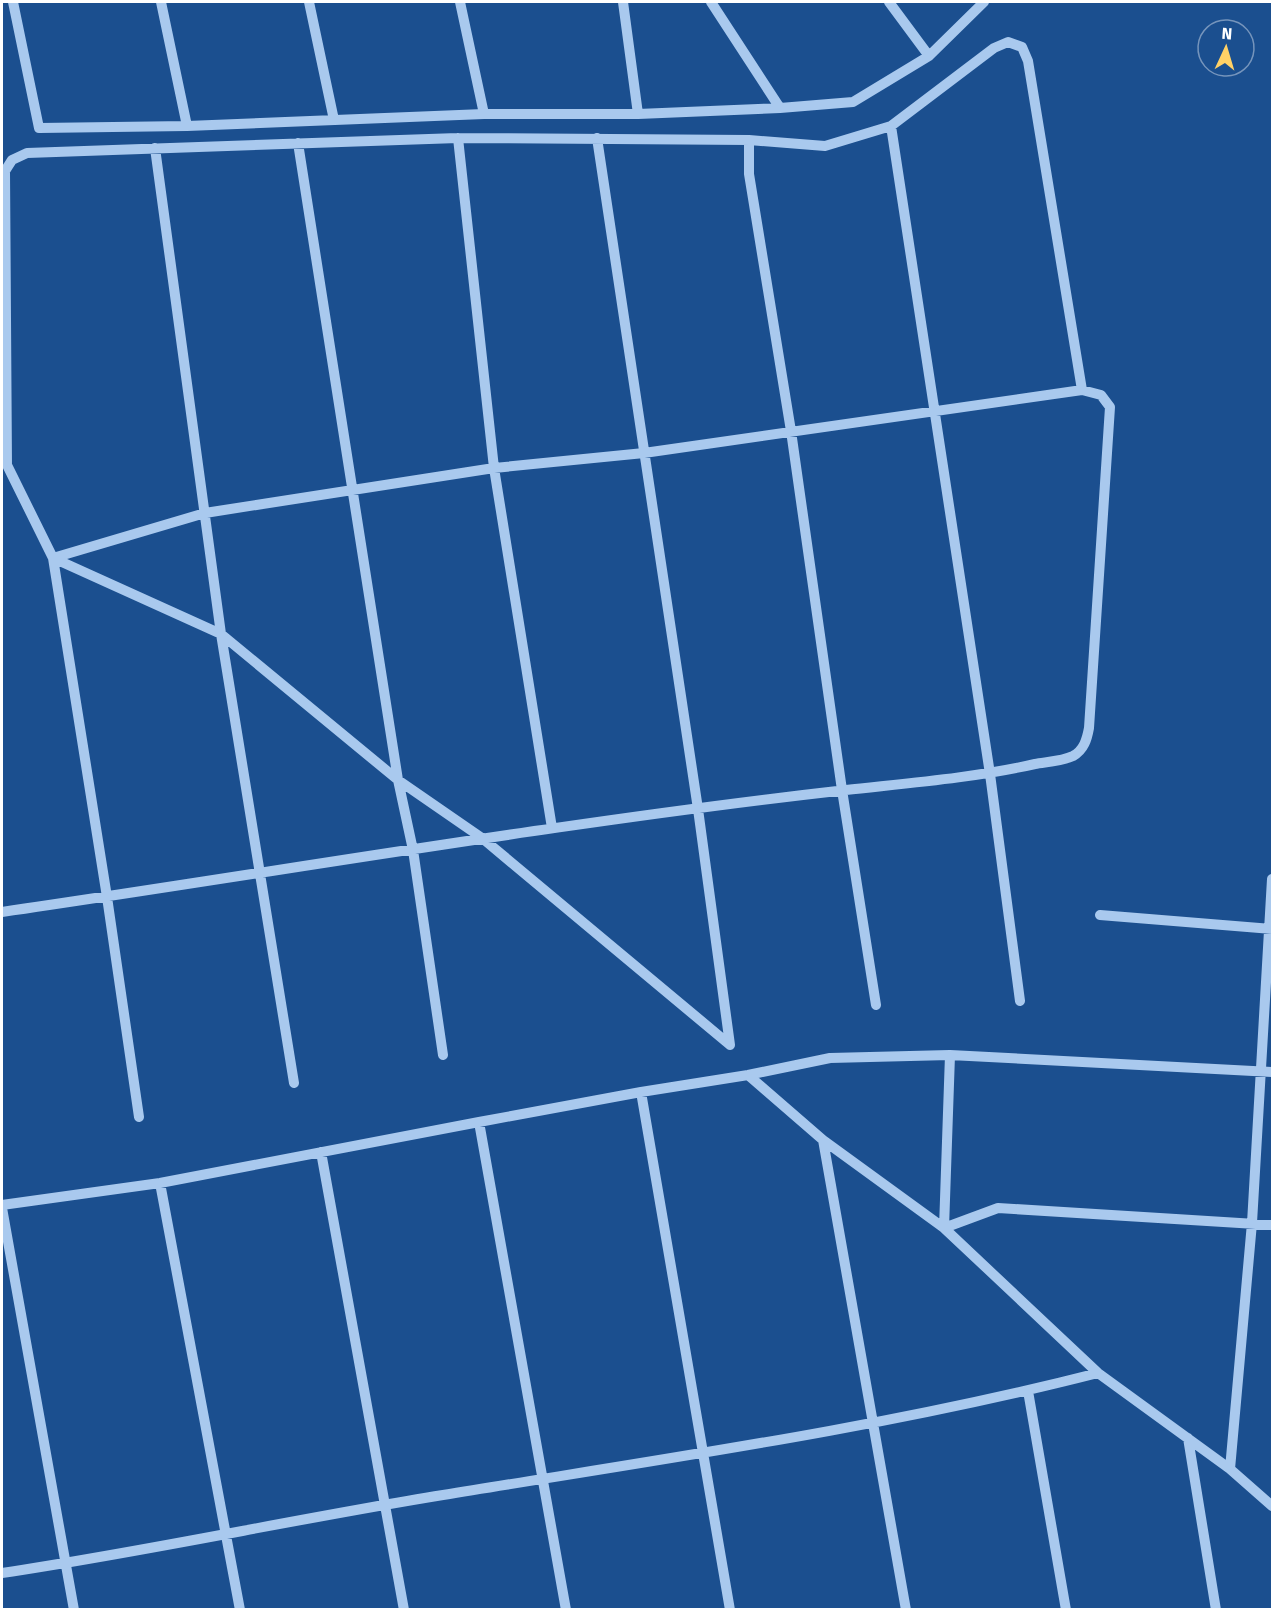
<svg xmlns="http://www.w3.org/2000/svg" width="1274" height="1611" font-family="'Fira Sans',sans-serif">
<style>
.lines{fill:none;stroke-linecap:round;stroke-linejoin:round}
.minor{stroke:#a9c9ee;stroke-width:10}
</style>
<rect width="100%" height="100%" fill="#1b4f8f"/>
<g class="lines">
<!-- minor -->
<path class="minor" d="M13,2L39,128L187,126L484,114H638L780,108L853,102L929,56L984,2
M161,2L187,126
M309,2L334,120
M460,2L484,114
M623,2L638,114
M711,2L780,108
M889,2L929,56
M891,126L990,774L1020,1001
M458,138L494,468L552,828
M597,138L698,809L730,1045
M749,140V174L791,431L842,790L876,1005
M298,143L398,780L413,850L443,1055
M155,148L221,634L294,1083
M2,912C283,871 563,822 846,790C909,783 973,778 1035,764C1046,762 1063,761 1073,756C1084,750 1087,739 1089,728L1110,407L1101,395L1082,390L644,453L494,468L205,513L53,558L107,897L139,1117
M1100,915L1272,929
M730,1045L482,838L398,780L221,634L53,558L7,465L5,171L12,160L27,153L458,138L749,140L825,146L891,126L994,48L1008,42L1022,47L1028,61L1082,390
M950,1055L944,1228L998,1208L1272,1225
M748,1075L823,1140L944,1228L1098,1373L1230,1469L1272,1506
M641,1092L730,1610
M479,1122L566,1610
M823,1140L906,1610
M321,1152L404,1610
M160,1183L240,1610
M2,1205L160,1183L479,1122L641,1092L748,1075L830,1058L950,1055L1272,1072
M2,1208L74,1610
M1028,1391L1066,1610
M1188,1438L1216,1610
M1230,1469L1252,1223L1272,879
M2,1573C149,1551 295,1519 443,1495C662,1459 883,1428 1098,1373"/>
</g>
<!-- border -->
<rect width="1274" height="1611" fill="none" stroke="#ffffff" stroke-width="6"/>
<!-- north arrow -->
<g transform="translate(1226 48) rotate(4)"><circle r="28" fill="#1b4f8f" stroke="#7695bc" stroke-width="1.5"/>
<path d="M0-4.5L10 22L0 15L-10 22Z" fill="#ffd166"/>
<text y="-9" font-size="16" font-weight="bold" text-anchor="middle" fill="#ffffff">N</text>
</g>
</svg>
